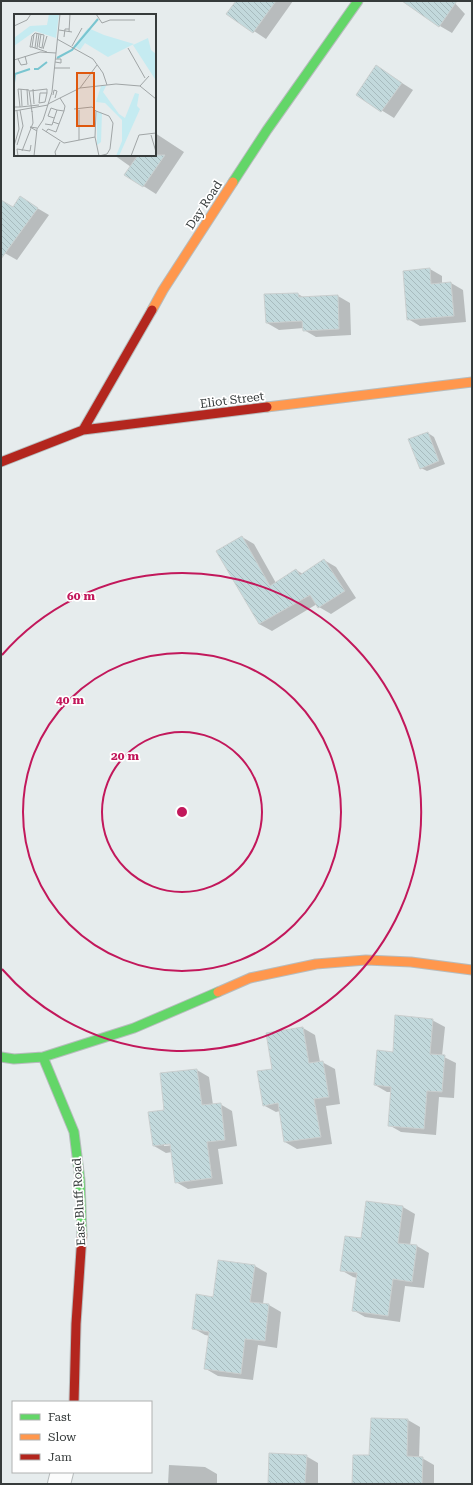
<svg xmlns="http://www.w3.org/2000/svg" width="473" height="1485" font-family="'Roboto Serif',serif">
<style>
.shadow{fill:#0003;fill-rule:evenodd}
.building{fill:url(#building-back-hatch);stroke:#cacfcf}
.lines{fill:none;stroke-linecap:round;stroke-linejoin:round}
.street-casing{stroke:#b7bcbd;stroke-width:24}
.fast-casing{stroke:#b7bcbd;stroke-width:11}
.slow-casing{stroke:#b7bcbd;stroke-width:11}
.jam-casing{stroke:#b7bcbd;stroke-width:11}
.street{stroke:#fbfcfc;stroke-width:22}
.fast{stroke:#63d668;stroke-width:9}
.slow{stroke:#ff974d;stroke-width:9}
.jam{stroke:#b3261e;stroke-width:9}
.ring{fill:none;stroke:#c2185b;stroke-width:2}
.labels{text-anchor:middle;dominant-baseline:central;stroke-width:3.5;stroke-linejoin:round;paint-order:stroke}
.street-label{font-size:12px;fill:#363b3b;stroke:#fff}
.inset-river{fill:none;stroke:#79c5d0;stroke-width:2}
.inset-road{fill:none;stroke:#a0a5a6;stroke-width:1}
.view{fill:#df580e;fill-opacity:0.15;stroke:#df580e;stroke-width:2}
.inset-edge{fill:none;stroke:#363b3b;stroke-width:2}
.centre{fill:#c2185b;stroke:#fff;stroke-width:2}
.ring-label{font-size:12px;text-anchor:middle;font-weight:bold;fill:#c2185b;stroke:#fff;stroke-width:3.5;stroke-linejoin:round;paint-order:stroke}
</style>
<defs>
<pattern id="building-back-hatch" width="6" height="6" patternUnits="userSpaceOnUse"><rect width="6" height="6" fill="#c2d9dc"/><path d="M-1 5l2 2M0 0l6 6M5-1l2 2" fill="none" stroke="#a7bbbe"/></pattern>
</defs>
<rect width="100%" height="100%" fill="#e6eced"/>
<!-- shadow -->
<path class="shadow" d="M237,1H293L266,39L228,14Z
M422,1H453L465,14L452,33L440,26Z
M388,74L413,90L394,118L357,95Z
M155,133L184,152L156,194L126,175L131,167L114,155H155Z
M1,203L14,208L32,205L49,215L17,260L1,251Z
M430,269L442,276V284L451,283L463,290L466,322L420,326L408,319Z
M298,294L305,298L338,296L350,303L351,335L316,337L304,330V328L279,330L267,323Z
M428,433L434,437L445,464L427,471L421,468Z
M242,537L254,544L276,583L296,570L303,574L324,560L336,567L356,598L331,614L319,607L317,604L272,631L259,624Z
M432,1020L445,1027L442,1056L456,1063L454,1098L439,1097L436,1135L401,1132L389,1125L391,1092H387L375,1085L394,1053Z
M303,1028L315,1035L320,1062H322L335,1069L340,1104L326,1106L332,1144L297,1149L285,1142L280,1111L276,1112L263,1105L273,1070Z
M197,1070L209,1077L213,1105L220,1104L232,1111L237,1146L218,1149L223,1184L188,1189L176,1182L172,1152L166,1153L154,1146L165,1111ZM175,1143V1145L164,1146V1144Z
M403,1207L415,1214L410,1245L417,1246L429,1253L424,1288L405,1286L400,1322L365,1317L353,1310L357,1278L353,1277L341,1270Z
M219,1262L255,1266L267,1273L263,1304L269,1305L281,1312L277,1348L258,1345L253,1380L218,1376L206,1369L210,1336L205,1335L193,1328L214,1298Z
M408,1420L420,1427L419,1458H422L434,1465V1484H353Z
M306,1456L318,1463V1484H269Z
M169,1465L205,1467L217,1474V1484H168Z"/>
<!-- building -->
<path class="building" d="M236,1H276L253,33L226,14Z
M402,1H457L439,27Z
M376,65L402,83L381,112L356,95Z
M138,155H165L143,187L124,175Z
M20,196L38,208L1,259V200L13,207Z
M430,268L431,284L451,282L454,316L407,320L403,271Z
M298,293L299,297L338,295L339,329L303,331L302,321L266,323L264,294Z
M428,432L439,461L420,469L408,439Z
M242,536L270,586L296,569L300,575L324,559L345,591L318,608L310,595L259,624L216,551Z
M395,1015L433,1019L430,1054L445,1055L442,1092L427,1091L424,1129L388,1126L391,1087L374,1085L377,1050L393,1052Z
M303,1027L309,1063L323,1061L329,1097L314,1099L321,1137L284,1142L278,1103L263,1106L257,1071L272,1069L266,1033Z
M197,1069L202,1105L221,1103L225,1140L207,1142L212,1178L175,1183L170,1144L153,1146L148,1112L164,1110L160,1073Z
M366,1201L403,1206L398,1243L417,1245L412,1282L393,1279L388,1316L352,1311L357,1273L340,1271L345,1236L361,1238Z
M218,1260L255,1265L250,1302L269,1304L265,1341L245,1339L241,1374L204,1369L209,1332L192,1329L196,1294L213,1297Z
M371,1418L408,1419L407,1456L423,1457L422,1484H352L353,1455H369Z
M269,1453L307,1455L305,1484H268Z"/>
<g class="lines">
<!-- street casing -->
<g class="street-casing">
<path id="street" d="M59,1484L62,1472"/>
</g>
<!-- fast casing -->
<g class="fast-casing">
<path id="fast" d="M233,182L267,130L358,1
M1,1057L14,1059L43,1057L134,1028L218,992
M43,1057L74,1132L80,1180L82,1235"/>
</g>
<!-- slow casing -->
<g class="slow-casing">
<path id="slow" d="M152,310L163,290L233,182
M267,407L472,382
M218,992L250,978L316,964L366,960L411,962L472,970"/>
</g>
<!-- jam casing -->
<g class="jam-casing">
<path id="jam" d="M83,430L152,310
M1,462L83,430L267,407
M74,1402L76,1324L82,1235"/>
</g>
<!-- street -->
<use href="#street" class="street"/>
<!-- fast -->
<use href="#fast" class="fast"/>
<!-- slow -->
<use href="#slow" class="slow"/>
<!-- jam -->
<use href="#jam" class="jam"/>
</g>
<!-- distance rings -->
<g class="ring">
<circle cx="182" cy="812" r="80"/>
<circle cx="182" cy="812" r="159"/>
<path d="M2 655A239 239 0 1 1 2 969"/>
</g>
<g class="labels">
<!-- street labels -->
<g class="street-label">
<text transform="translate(204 205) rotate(-57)">Day Road</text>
<text transform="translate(232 400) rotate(-7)">Eliot Street</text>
<text transform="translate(79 1202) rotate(-93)">East Bluff Road</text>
</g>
</g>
<!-- overview -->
<g transform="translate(14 14)">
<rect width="142" height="142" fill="#e6eced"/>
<path d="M35,0H45L42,24L21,17L0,32V24L16,12L33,11ZM134,24L137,36L142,40L141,65L119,31ZM87,72H92L89,78L105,100L111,104L121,79L125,80L123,92L126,95L105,142H102L108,127V106L91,89L82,88Z" fill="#c5ebf1"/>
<path d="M74,14L90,21L120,30L94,43L71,29L66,36L60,32ZM83,98L88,99L87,128L83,131Z" fill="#c5ebf1"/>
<path class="inset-river" d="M43,44L58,36L84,5M20,55H24L33,48M0,69L1,60L16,55"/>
<path class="inset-road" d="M82,0L88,9L96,6H121M0,12L13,6L17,0M45,16L58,18M55,18L56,0M50,23L51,15H55M43,25L79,45L89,59L93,71M58,32L68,14M18,33H16L18,22L21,19L30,21L28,34L25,33L27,20M18,33L33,38M18,33L20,20M21,34L23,19M23,34L25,20M114,34L131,64M29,35L33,22M4,45L7,51L13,50L11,42M0,46L26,38L42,39M41,48L47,49V45H41M40,54H56M126,72L135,62M66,74L83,51M7,75L8,92M13,75L14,91M19,75L20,90M16,77L33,75V79H26L25,89L31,88L33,79M39,81L40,76L43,77L41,84M46,84L51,92L50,97M34,90L66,74L102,70L126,72L142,85M0,93H6L4,75L15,76L18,98M6,93L25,91M60,95L78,93L82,97M43,96L50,97L45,110M65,96V126M0,97L34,91M82,97L95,102L99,109L96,135L93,140L85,142M82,97L81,123L85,142M31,110L38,111L43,96L37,94L34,102L40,104M28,115L50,129L81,123M23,117L16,113L23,114M32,118L34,115L42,118L45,110L39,108M137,121L142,138M3,131L9,112L6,96M0,132L5,115L3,97M8,137L19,109L18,97M4,142L3,135L16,137L17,131M20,142L23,115L29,106L38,78L46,0M42,142L41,138L46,128M117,142L125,121L142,119"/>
<path class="view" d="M63,59H80V112H63Z"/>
<rect width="142" height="142" class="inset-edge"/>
</g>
<circle cx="182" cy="812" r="6" class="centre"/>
<g class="ring-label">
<text x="81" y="600">60 m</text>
<text x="70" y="704">40 m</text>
<text x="125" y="760">20 m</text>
</g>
<!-- border -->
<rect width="473" height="1485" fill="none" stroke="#363b3b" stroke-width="4"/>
<!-- legend -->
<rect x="12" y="1401" width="140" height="72" fill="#ffffff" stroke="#afb1b1"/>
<rect x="20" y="1414" width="20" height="6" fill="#63d668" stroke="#afb1b1"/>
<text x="48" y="1421" font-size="12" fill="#363b3b">Fast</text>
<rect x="20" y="1434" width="20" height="6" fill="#ff974d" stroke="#afb1b1"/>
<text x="48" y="1441" font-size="12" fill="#363b3b">Slow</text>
<rect x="20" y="1454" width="20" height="6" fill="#b3261e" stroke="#afb1b1"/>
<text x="48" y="1461" font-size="12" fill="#363b3b">Jam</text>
</svg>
